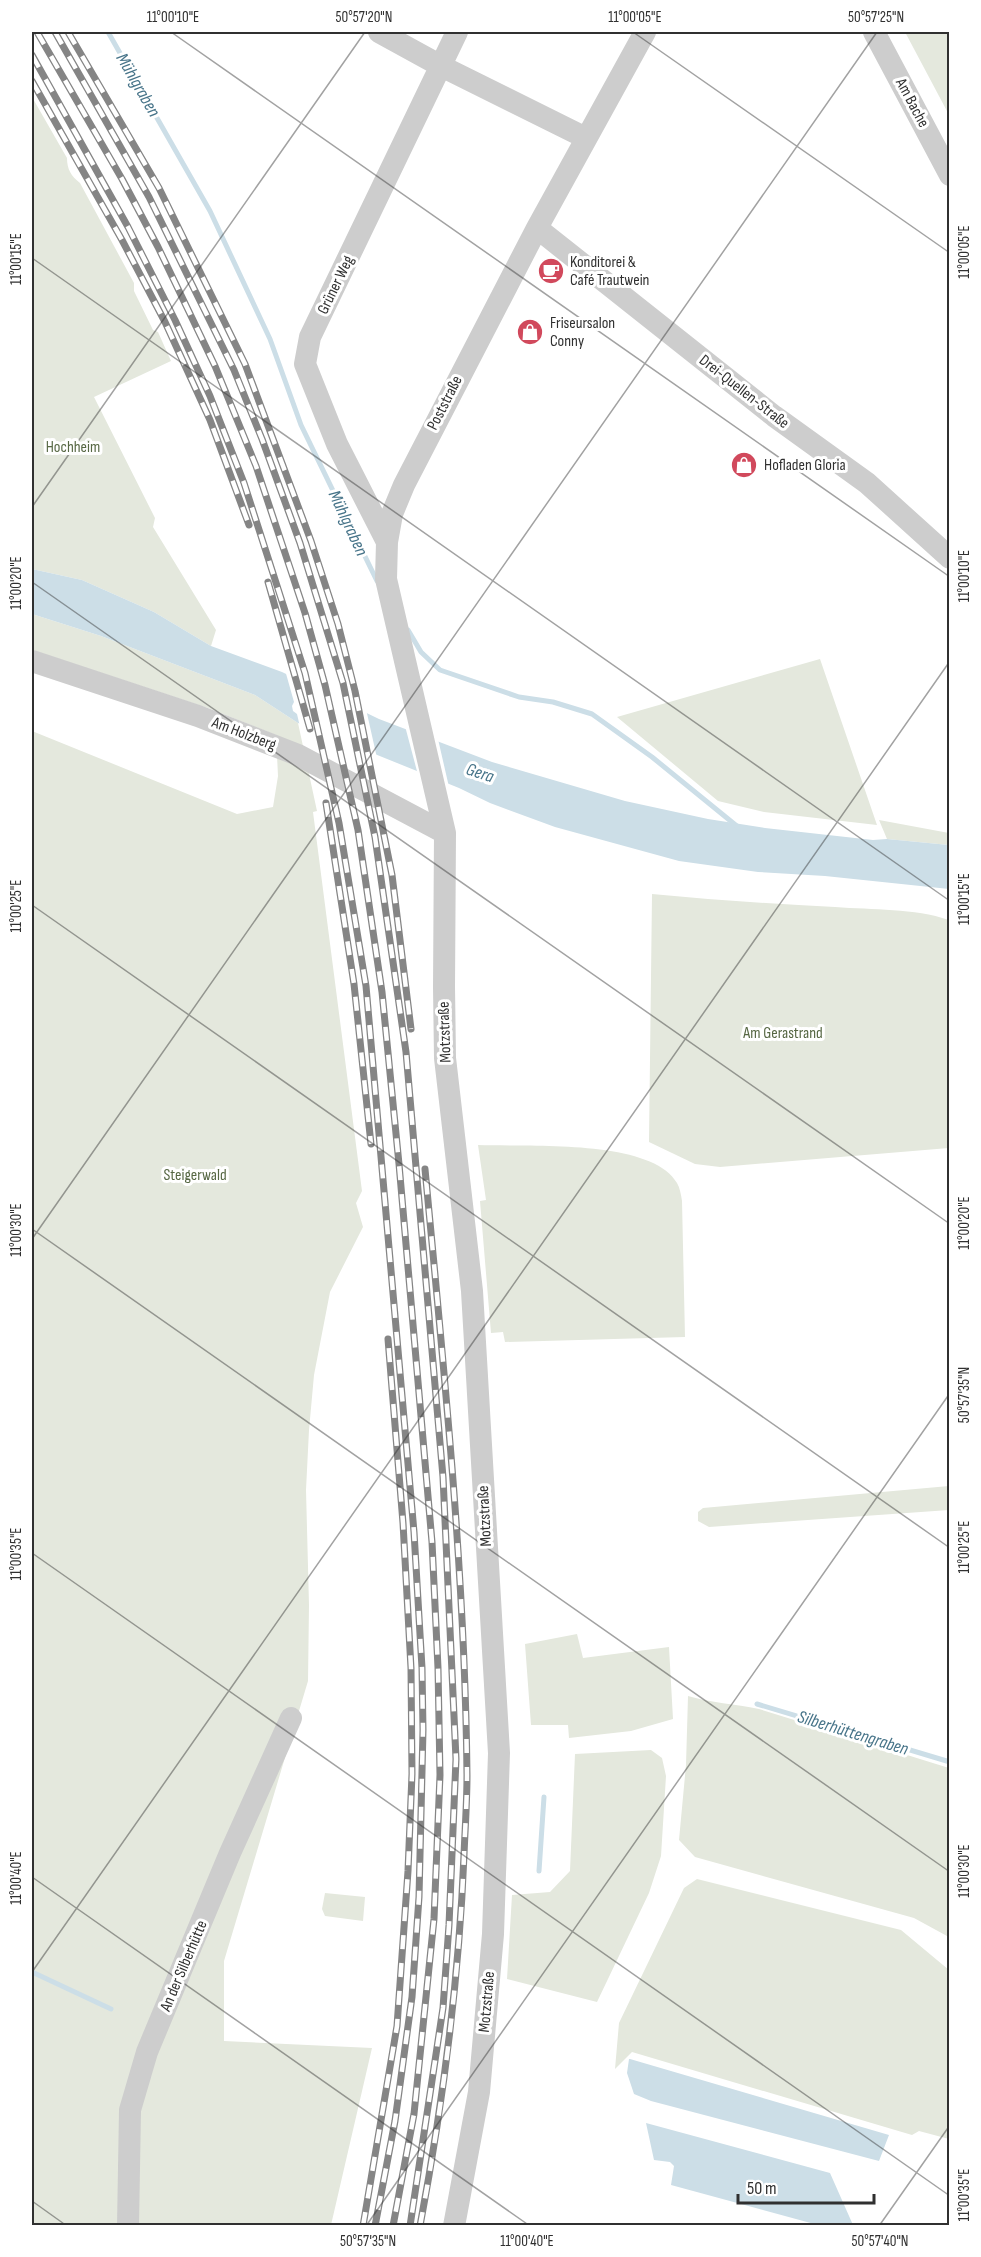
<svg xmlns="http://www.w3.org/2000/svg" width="981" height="2257" font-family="'Sofia Sans Condensed',sans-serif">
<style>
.green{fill:#e4e8dd}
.water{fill:#ccdee7}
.pier{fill:#fff}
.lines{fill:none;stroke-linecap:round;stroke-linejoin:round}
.stream{stroke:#ccdee7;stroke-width:5}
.minor{stroke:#cdcdcd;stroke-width:22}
.rail-casing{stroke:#858585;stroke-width:7}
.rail{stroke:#fff;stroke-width:4.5;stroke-dasharray:14;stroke-linecap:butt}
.ticks{fill:none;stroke:#303030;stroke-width:1.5;stroke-opacity:0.45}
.labels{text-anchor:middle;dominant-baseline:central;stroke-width:6;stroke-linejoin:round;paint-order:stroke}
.street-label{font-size:16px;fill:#303030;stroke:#fff}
.poi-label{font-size:16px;fill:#303030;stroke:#fff;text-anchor:start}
.park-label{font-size:16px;fill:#566743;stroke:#fff}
.water-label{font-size:18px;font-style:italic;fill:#477489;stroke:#fff}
.neatline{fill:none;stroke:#303030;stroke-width:2}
.ticks-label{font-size:15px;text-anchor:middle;fill:#303030}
</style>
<rect width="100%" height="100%" fill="#fff"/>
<!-- green -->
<path class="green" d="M905,32H949L948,113Z
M32,97L67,158C67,169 71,176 80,183L134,283V291L153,330L158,332L171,361L94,397L155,518L153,527L216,630L211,646L154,612L82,580L32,569Z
M32,614L101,636L255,695L298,723L317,811L313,812L362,1191L356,1203L363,1227L330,1292L314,1375L309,1430L306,1490L309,1605L308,1681L224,1961V2041L372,2048L331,2225H32V731L237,814L273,807L278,776L276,735L208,708L32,650Z
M820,659L877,825L764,812L718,801L617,717Z
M879,820L949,833V845L887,839Z
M652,894C713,900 774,904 835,907C873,910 914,908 949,920V1148L720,1167L695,1164L649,1142Z
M478,1145C524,1147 652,1138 677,1183C680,1188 681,1195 682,1201L685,1337L505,1342L503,1332L491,1333L480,1201L486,1200Z
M949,1486V1510L709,1527L698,1521V1512L703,1508Z
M577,1634L583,1658L669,1647L673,1719L631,1731L569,1738L568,1725H531L525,1644Z
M688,1696C711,1703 735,1704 759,1709L949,1768V1940L947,1936L914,1918L695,1857L679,1840L686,1765Z
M651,1750L662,1758L666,1776L661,1856L649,1893L597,2002L507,1979L512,1895L550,1892L570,1871L575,1754Z
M697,1879L901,1930L949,1970V2139L919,2131L912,2135L632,2052L615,2069L619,2023L684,1888Z
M325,1893L365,1897L363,1921L325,1916L322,1909Z"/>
<!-- water -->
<path class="water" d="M32,569L82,580L154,612L211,646L282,672L379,719L492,762L625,801L708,819L765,828L873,840L887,839L949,845V889L825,876L758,872L679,861L555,827L490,803L459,788L298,723L255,695L101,636L32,614Z
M629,2059H630L889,2135L879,2161L651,2101L634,2094L627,2073Z
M646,2123L830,2173L853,2225H818L671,2185L674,2166L670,2162L654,2160Z"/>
<!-- pier -->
<path class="pier" d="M285,670L366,709L377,758L300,727L297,714L293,711L292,706L294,702Z
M405,726L438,739L449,787L418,775Z"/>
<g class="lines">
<!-- stream -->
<path class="stream" d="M108,32L210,211L270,339L301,425L377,581
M408,630L421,652L440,670L519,697L553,702L592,714L652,757L738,827
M757,1704L950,1762
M539,1871L544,1797
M32,1972L111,2009"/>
<!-- minor -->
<path class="minor" d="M379,32L441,66L586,138
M874,32L950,175
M537,228L774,416L867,483L950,558
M387,542L337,444L305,364L310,337L457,32
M32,661L198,716L298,755L445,833
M128,2226L130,2110L147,2052L230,1853L291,1718
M454,2226L479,2092L493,1934L499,1753L472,1291L445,1058L444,987L445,833L386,579L387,542L392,514L404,485L537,228L645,32"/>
<!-- rail casing -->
<g class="rail-casing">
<path id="rail" d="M37,32L122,179L158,247L215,366L256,466L305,613L325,685L358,830L382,992L399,1164L432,1542L438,1668L440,1775L434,1919L414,2114L393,2226
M55,32L149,197L234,370L262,439L300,543L343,683L375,837L406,1052L443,1477L456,1759L449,1925L443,2008L410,2226
M68,32L159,188L245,364L311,541L338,624L355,691L392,875L411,1029
M32,55L128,227L175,320L210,396L244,483L305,673L339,823L366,986L414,1532L422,1668L423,1730L419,1897L412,1997L395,2121L375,2226
M32,81L122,240L165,322L210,420L249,525
M268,582L310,729
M326,803L354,984L371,1144
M363,2226L397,2026L408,1871L412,1774L411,1668L403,1523L388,1339
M420,2226C443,2103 459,1980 464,1855C465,1829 467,1802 467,1775C465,1573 444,1371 425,1169"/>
</g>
<!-- rail -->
<use href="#rail" class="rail"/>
</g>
<!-- ticks -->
<path class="ticks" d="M171,32L950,577M633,32L950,253M32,258L950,901M32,507L365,32M32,582L950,1224M32,905L950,1548M32,1229L950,1872M32,1239L877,32M32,1553L950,2196M32,1877L530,2226M32,1972L950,661M32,2201L67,2226M366,2226L950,1393M879,2226L950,2125"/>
<!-- icons -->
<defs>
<g id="cafe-disc" transform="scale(1.35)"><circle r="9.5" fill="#d1495c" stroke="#fff"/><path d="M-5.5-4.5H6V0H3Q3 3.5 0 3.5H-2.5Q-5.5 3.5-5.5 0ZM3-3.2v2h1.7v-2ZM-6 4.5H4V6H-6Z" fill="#fff"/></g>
<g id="shop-disc" transform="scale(1.35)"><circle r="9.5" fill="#d1495c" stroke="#fff"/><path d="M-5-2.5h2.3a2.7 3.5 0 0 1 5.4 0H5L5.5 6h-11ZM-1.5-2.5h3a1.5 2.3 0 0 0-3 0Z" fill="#fff"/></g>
</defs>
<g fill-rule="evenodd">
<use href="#cafe-disc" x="551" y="271"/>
<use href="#shop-disc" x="530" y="332"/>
<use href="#shop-disc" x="744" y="465"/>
</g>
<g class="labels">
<!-- street labels -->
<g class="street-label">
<text transform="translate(912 103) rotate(62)">Am Bache</text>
<text transform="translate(336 285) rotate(-64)">Grüner Weg</text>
<text transform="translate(744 392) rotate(38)">Drei-Quellen-Straße</text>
<text transform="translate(445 403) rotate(-63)">Poststraße</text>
<text transform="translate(244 734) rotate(21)">Am Holzberg</text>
<text transform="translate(445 1032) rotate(-92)">Motzstraße</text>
<text transform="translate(485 1516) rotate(-93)">Motzstraße</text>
<text transform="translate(184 1966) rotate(-67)">An der Silberhütte</text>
<text transform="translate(487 2002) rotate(-85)">Motzstraße</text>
</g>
<!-- poi labels -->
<g class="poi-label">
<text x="570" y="262">Konditorei &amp;<tspan x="570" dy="18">Café Trautwein</tspan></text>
<text x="550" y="323">Friseursalon<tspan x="550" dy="18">Conny</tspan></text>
<text x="764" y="465">Hofladen Gloria</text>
</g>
<!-- park labels -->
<g class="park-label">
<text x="73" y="447">Hochheim</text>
<text x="783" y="1033">Am Gerastrand</text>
<text x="195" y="1175">Steigerwald</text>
</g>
<!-- water labels -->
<g class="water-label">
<text transform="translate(138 85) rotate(60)">Mühlgraben</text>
<text transform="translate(348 523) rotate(65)">Mühlgraben</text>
<text transform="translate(480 773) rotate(19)">Gera</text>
<text transform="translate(853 1733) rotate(17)">Silberhüttengraben</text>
</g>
</g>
<!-- border -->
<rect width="981" height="2257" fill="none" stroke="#ffffff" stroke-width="66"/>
<!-- scale -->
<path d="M738 2194v9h136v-9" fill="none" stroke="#303030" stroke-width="3"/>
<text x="747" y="2194" font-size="18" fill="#303030" stroke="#ffffff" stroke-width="4.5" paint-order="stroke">50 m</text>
<rect x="33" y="33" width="915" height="2191" class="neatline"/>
<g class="ticks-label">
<text x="173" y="22">11°00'10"E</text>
<text x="364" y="22">50°57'20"N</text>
<text x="635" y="22">11°00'05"E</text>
<text x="876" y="22">50°57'25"N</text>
<text transform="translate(964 252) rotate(-90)" y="5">11°00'05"E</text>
<text transform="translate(16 259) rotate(-90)" y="5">11°00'15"E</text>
<text transform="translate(964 576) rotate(-90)" y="5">11°00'10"E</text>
<text transform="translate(16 583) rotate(-90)" y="5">11°00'20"E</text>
<text transform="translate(964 899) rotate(-90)" y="5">11°00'15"E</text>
<text transform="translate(16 906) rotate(-90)" y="5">11°00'25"E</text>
<text transform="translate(964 1223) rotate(-90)" y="5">11°00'20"E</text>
<text transform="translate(16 1230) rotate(-90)" y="5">11°00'30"E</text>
<text transform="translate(964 1395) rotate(-90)" y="5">50°57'35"N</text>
<text transform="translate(964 1547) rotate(-90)" y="5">11°00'25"E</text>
<text transform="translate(16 1554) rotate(-90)" y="5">11°00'35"E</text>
<text transform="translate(964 1871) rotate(-90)" y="5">11°00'30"E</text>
<text transform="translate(16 1878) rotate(-90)" y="5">11°00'40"E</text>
<text transform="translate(964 2195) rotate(-90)" y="5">11°00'35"E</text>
<text x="368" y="2246">50°57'35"N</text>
<text x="527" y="2246">11°00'40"E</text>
<text x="880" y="2246">50°57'40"N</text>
</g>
</svg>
